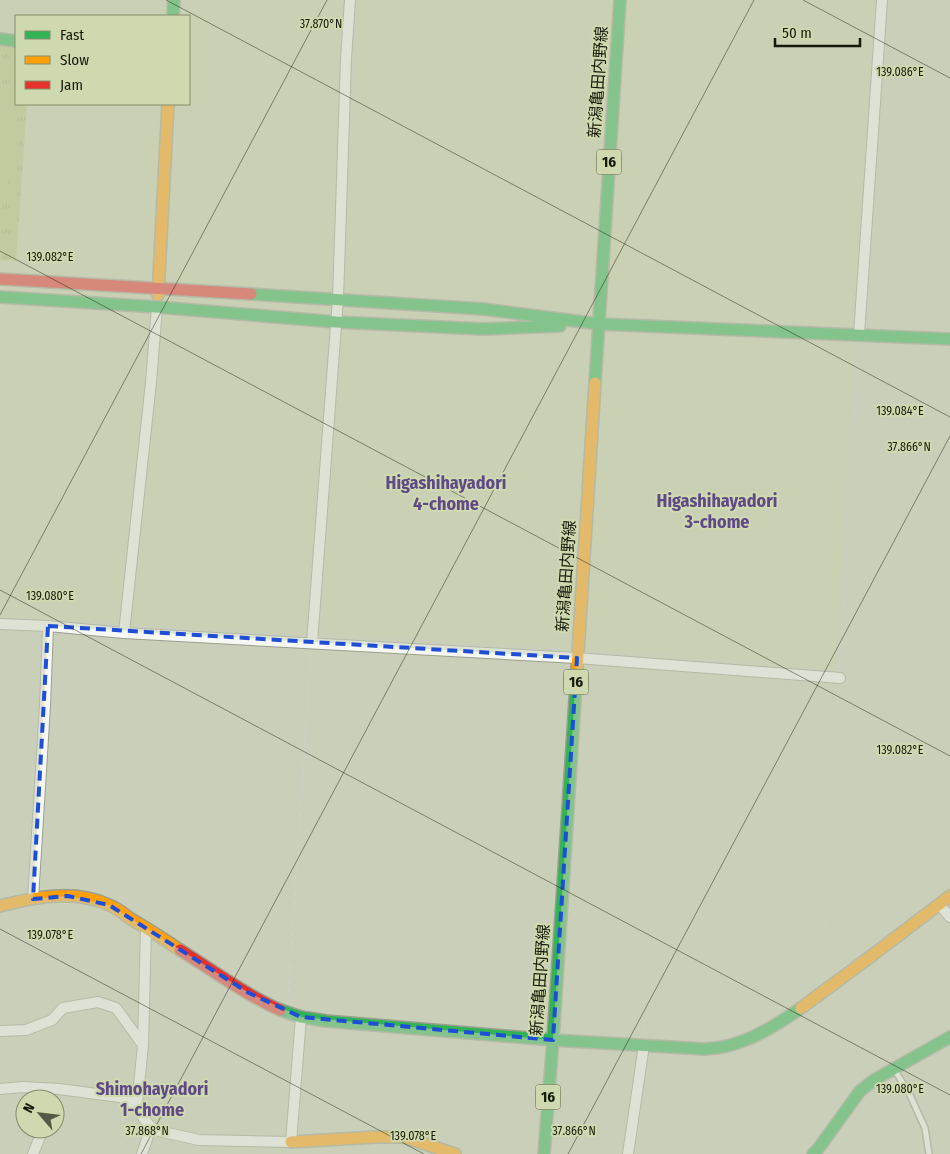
<svg xmlns="http://www.w3.org/2000/svg" width="950" height="1154" font-family="'Fira Sans Condensed','Noto Sans JP',sans-serif">
<style>
.built{fill:#c8d1ac;fill-rule:evenodd}
.grass{fill:url(#grass-tufts)}
.pitch{fill:#b8c682}
.lines{fill:none;stroke-linecap:round;stroke-linejoin:round}
.lane-casing{stroke:#9b9f8e;stroke-width:8}
.street-casing{stroke:#9b9f8e;stroke-width:12}
.fast-casing{stroke:#9b9f8e;stroke-width:14}
.slow-casing{stroke:#9b9f8e;stroke-width:14}
.jam-casing{stroke:#9b9f8e;stroke-width:14}
.path{stroke:#ced0c8;stroke-width:2;stroke-dasharray:4 4;stroke-linecap:butt}
.lane{stroke:#f7f8f4;stroke-width:5}
.street{stroke:#f7f8f4;stroke-width:10}
.fast{stroke:#30b455;stroke-width:11}
.slow{stroke:#ff9f0a;stroke-width:11}
.jam{stroke:#e5322d;stroke-width:11}
.marked{fill:none;stroke:#1d4ed8;stroke-width:4;stroke-dasharray:10 6;stroke-linejoin:round}
.ticks{fill:none;stroke:#161a0a;stroke-width:1;stroke-opacity:0.45}
.labels{text-anchor:middle;dominant-baseline:central;stroke-width:4;stroke-linejoin:round;paint-order:stroke}
.shield{fill:#cfd9af;stroke:#4e533c;stroke-width:1}
.shield-label{font-size:15px;font-weight:bold;fill:#161a0a}
.street-label{font-size:16px;fill:#161a0a;stroke:#cfd9af}
.neighbourhood-label{font-size:18px;font-weight:bold;fill:#5f4986;stroke:#cfd9af}
.ticks-label{font-size:12px;text-anchor:middle;fill:#161a0a;stroke:#cfd9af;stroke-width:4;stroke-linejoin:round;paint-order:stroke}
</style>
<defs>
<pattern id="grass-tufts" width="24" height="20" patternUnits="userSpaceOnUse" patternTransform="scale(1.25)"><rect width="24" height="20" fill="#b8c682"/><path d="M3 7l-1-3M5 7V3M7 7l1-3M15 17l-1-3M17 17v-4M19 17l1-3" fill="none" stroke="#9daa6f"/></pattern>
</defs>
<rect width="100%" height="100%" fill="#cacfb9"/>
<!-- built -->
<path class="built" d="M0,0H349L327,338L307,635L0,616ZM16,16H189V104H16Z
M360,0H873L835,670L712,658L322,633Z"/>
<!-- grass -->
<path class="grass" d="M0,43L16,44V104H27L16,261L0,260Z"/>
<!-- pitch -->
<path class="pitch" d="M0,83L16,97L8,187L0,206Z"/>
<g class="lines">
<!-- lane casing -->
<g class="lane-casing">
<path id="lane" d="M894,1069L909,1093L925,1128L929,1154"/>
</g>
<!-- street casing -->
<g class="street-casing">
<path id="street" d="M859,335L882,0
M0,624L48,626L124,633L577,658L840,678
M124,633L151,382L157,307
M312,643L338,299L346,59L350,0
M33,899L45,706L48,626
M940,905L950,917
M146,928L143,1045L137,1105L144,1119L151,1127L159,1131L199,1140L291,1142L301,1017
M0,1031L26,1030L52,1020L63,1008L98,1002L116,1008L143,1045
M0,1089L23,1087L59,1089L120,1097L137,1105
M33,1154L43,1129
M142,1154L151,1127
M628,1154L644,1045"/>
</g>
<!-- fast casing -->
<g class="fast-casing">
<path id="fast" d="M173,16L174,0
M0,39L16,41
M251,294L483,309L599,324L950,339
M0,297L157,307L336,322L483,329L560,326
M595,383L620,0
M280,1010L301,1017L326,1021L553,1040L704,1049C712,1048 720,1048 727,1046C755,1039 778,1024 801,1008
M544,1154L553,1040L577,669
M813,1154L818,1149L860,1091L874,1080L950,1037"/>
</g>
<!-- slow casing -->
<g class="slow-casing">
<path id="slow" d="M158,295L168,104
M577,669L595,383
M0,906C35,897 74,889 109,905C117,908 124,914 131,919C148,929 164,939 180,950
M801,1008L870,957L950,896
M291,1142L376,1137H404L455,1154"/>
</g>
<!-- jam casing -->
<g class="jam-casing">
<path id="jam" d="M0,279L251,294
M180,950C212,970 246,995 280,1010"/>
</g>
<!-- path -->
<path class="path" d="M840,669L859,347
M850,679L950,686
M574,914L635,986L643,1005L644,1033
M822,976L839,688
M288,1000L311,653"/>
<!-- lane -->
<use href="#lane" class="lane"/>
<!-- street -->
<use href="#street" class="street"/>
<!-- fast -->
<use href="#fast" class="fast"/>
<!-- slow -->
<use href="#slow" class="slow"/>
<!-- jam -->
<use href="#jam" class="jam"/>
</g>
<!-- marked area -->
<path d="M0 0H950V1154H0ZM48,626L577,658L553,1040L301,1017L249,993L109,905L68,896L33,899Z" fill="#cacfb9" fill-opacity=".55" fill-rule="evenodd"/>
<path class="marked" d="M48,626L577,658L553,1040L301,1017L249,993L109,905L68,896L33,899Z"/>
<!-- ticks -->
<path class="ticks" d="M166,0L950,417M803,0L950,78M0,251L950,756M0,590L950,1095M0,615L327,0M0,929L424,1154M141,1154L754,0M568,1154L950,436"/>
<g class="labels">
<!-- shield labels -->
<g class="shield">
<rect x="596.5" y="149.5" width="25" height="25" rx="4"/>
<rect x="563.5" y="669.5" width="25" height="25" rx="4"/>
<rect x="535.5" y="1084.5" width="25" height="25" rx="4"/>
</g>
<g class="shield-label">
<text x="609" y="162">16</text>
<text x="576" y="682">16</text>
<text x="548" y="1097">16</text>
</g>
<!-- street labels -->
<g class="street-label">
<text transform="translate(598 82) rotate(-86)">新潟亀田内野線</text>
<text transform="translate(566 576) rotate(-86)">新潟亀田内野線</text>
<text transform="translate(540 980) rotate(-86)">新潟亀田内野線</text>
</g>
<!-- neighbourhood labels -->
<g class="neighbourhood-label">
<text x="446" y="483">Higashihayadori<tspan x="446" dy="21">4-chome</tspan></text>
<text x="717" y="501">Higashihayadori<tspan x="717" dy="21">3-chome</tspan></text>
<text x="152" y="1089">Shimohayadori<tspan x="152" dy="21">1-chome</tspan></text>
</g>
</g>
<g class="ticks-label">
<text x="321" y="28">37.870°N</text>
<text x="900" y="76">139.086°E</text>
<text x="50" y="261">139.082°E</text>
<text x="900" y="415">139.084°E</text>
<text x="909" y="451">37.866°N</text>
<text x="50" y="600">139.080°E</text>
<text x="900" y="754">139.082°E</text>
<text x="50" y="939">139.078°E</text>
<text x="900" y="1093">139.080°E</text>
<text x="147" y="1135">37.868°N</text>
<text x="574" y="1135">37.866°N</text>
<text x="413" y="1140">139.078°E</text>
</g>
<!-- legend -->
<rect x="15" y="15" width="175" height="90" fill="#cfd9af" stroke="#858d6d"/>
<rect x="25" y="31" width="25" height="8" fill="#30b455" stroke="#858d6d"/>
<text x="60" y="40" font-size="15" fill="#161a0a">Fast</text>
<rect x="25" y="56" width="25" height="8" fill="#ff9f0a" stroke="#858d6d"/>
<text x="60" y="65" font-size="15" fill="#161a0a">Slow</text>
<rect x="25" y="81" width="25" height="8" fill="#e5322d" stroke="#858d6d"/>
<text x="60" y="90" font-size="15" fill="#161a0a">Jam</text>
<!-- north arrow -->
<g transform="translate(40 1114) rotate(298)"><circle r="24" fill="#cfd9af" stroke="#858d6d"/>
<path d="M0-4L9 19L0 12L-9 19Z" fill="#555947"/>
<text y="-8" font-size="14" font-weight="bold" text-anchor="middle" fill="#161a0a">N</text>
</g>
<!-- scale -->
<path d="M775 38v8h85v-8" fill="none" stroke="#161a0a" stroke-width="2.5"/>
<text x="782" y="38" font-size="15" fill="#161a0a" stroke="#cfd9af" stroke-width="4" paint-order="stroke">50 m</text>
</svg>
